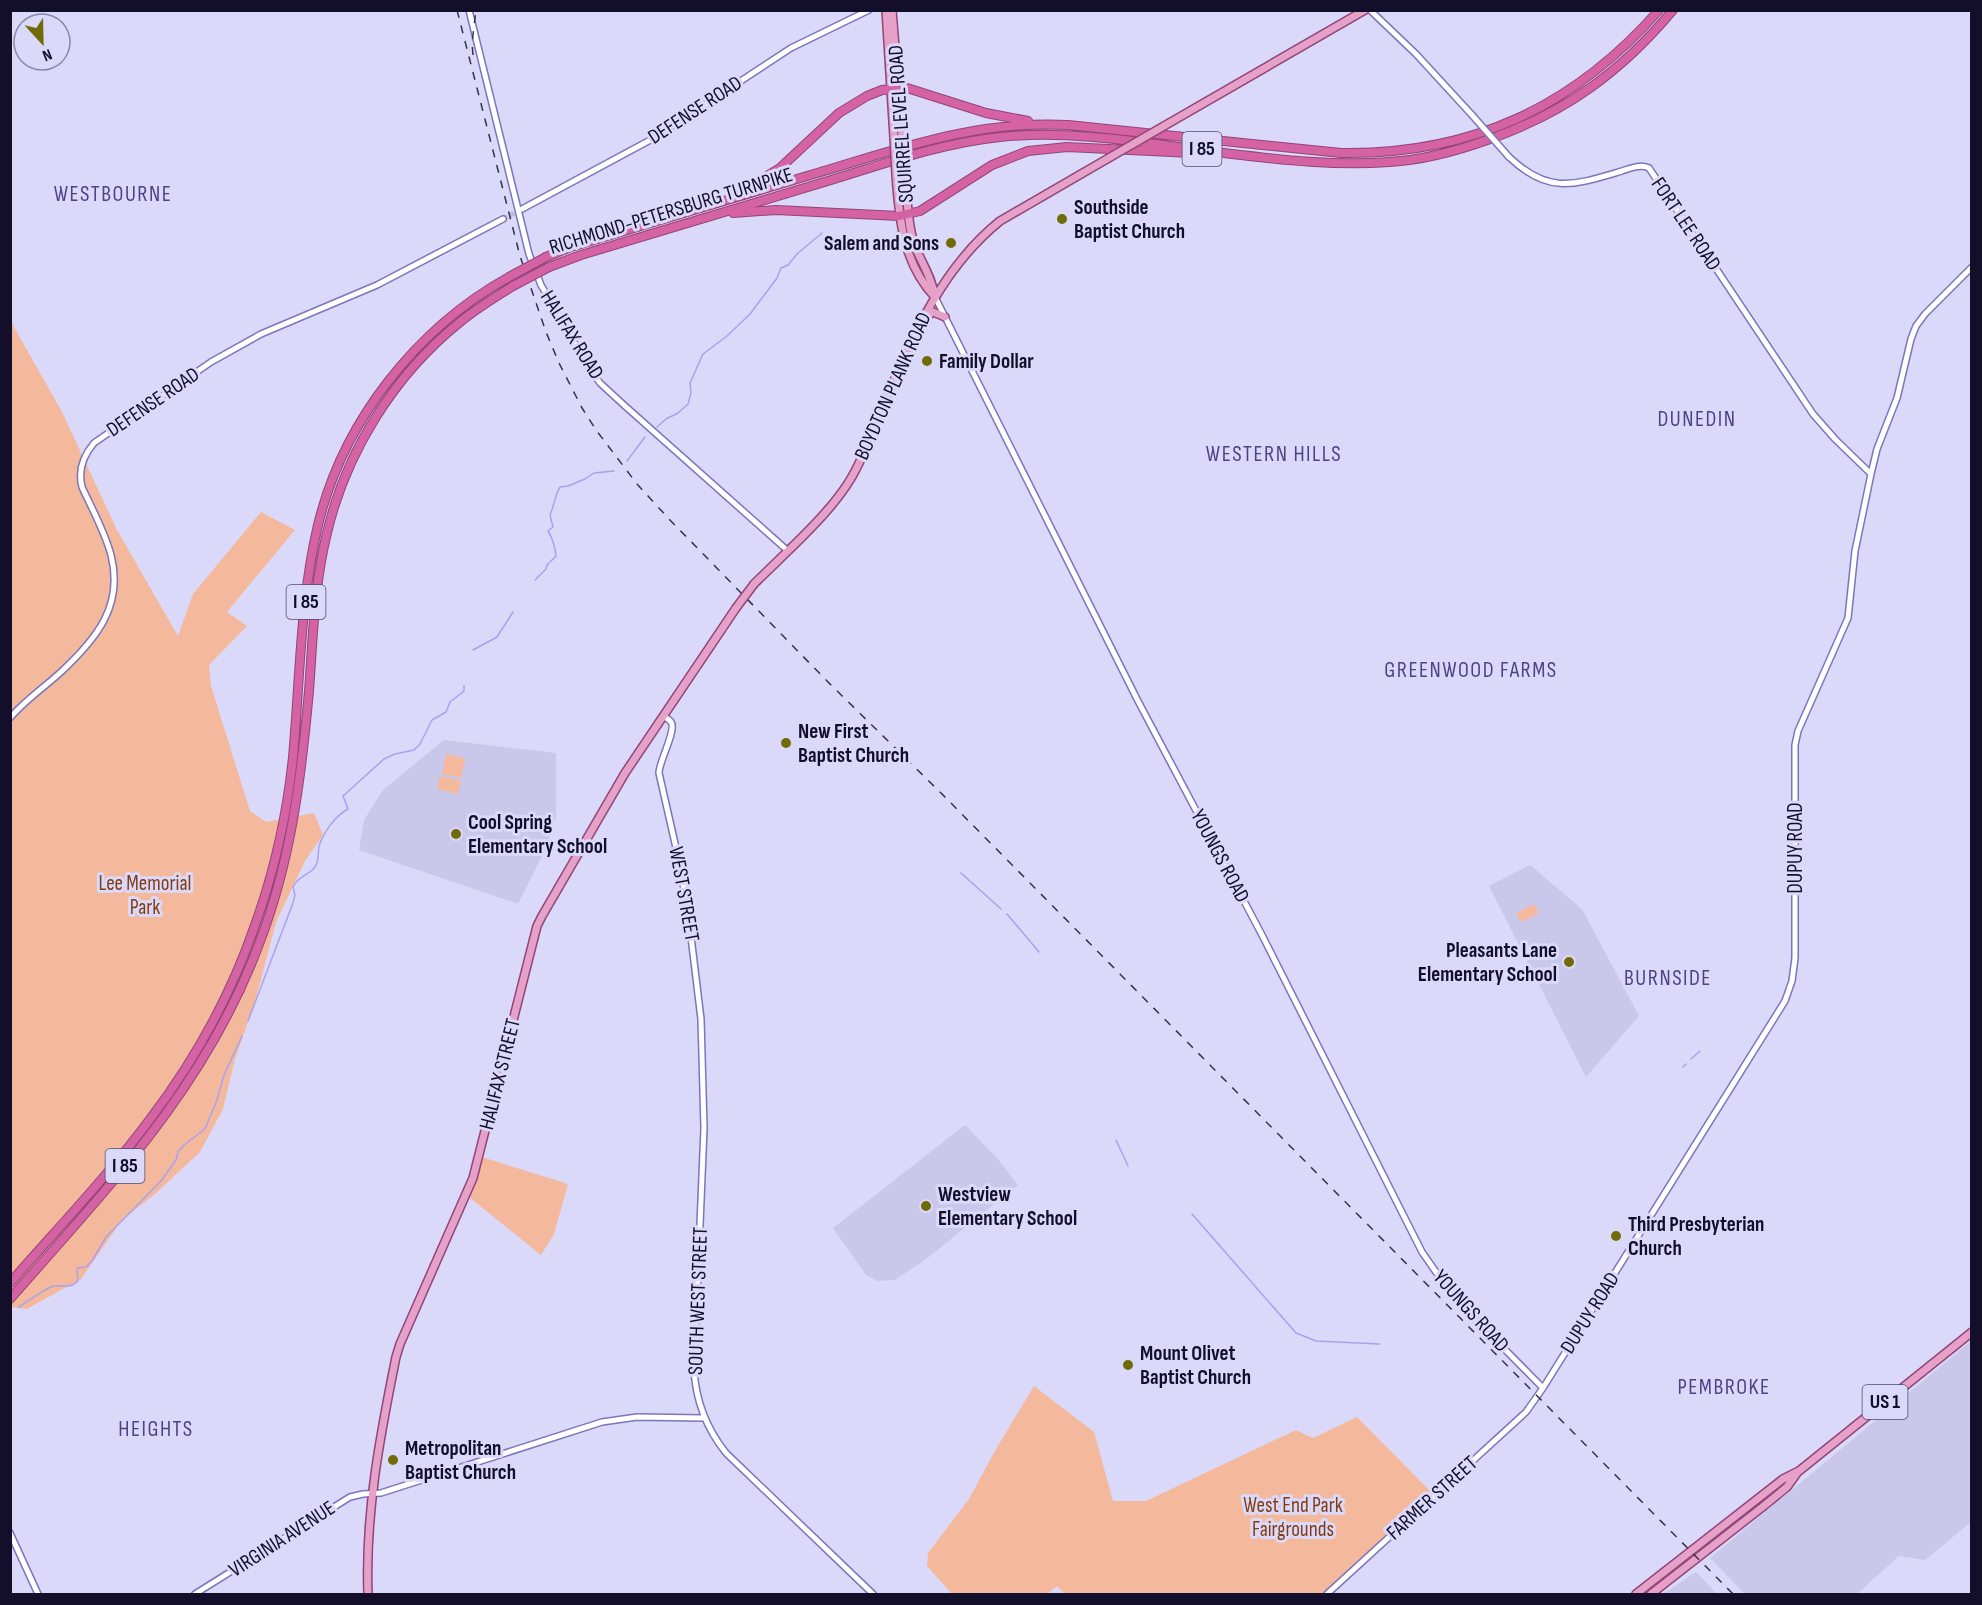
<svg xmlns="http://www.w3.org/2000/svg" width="1982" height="1605" font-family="'Sofia Sans Condensed',sans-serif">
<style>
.built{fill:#c9c8ea}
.green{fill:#f4b99c}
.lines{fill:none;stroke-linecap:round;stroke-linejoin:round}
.stream{stroke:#a8a2ee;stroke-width:1.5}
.minor-tunnel{stroke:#bcbbda;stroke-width:5;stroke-dasharray:5 2.5;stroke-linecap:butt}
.minor-casing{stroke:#7c75bc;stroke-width:8}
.major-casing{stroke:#914579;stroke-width:10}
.highway-casing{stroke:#914579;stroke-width:10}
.minor{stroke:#fff;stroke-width:5}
.major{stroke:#e6a1c8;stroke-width:7}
.highway{stroke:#d562a3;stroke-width:8}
.rail{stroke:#36324e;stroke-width:1.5;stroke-dasharray:8 8;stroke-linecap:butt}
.minor-bridge-casing{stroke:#7c75bc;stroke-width:8;stroke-linecap:butt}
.major-bridge-casing{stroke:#914579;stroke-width:10;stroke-linecap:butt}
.highway-bridge-casing{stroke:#914579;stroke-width:10;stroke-linecap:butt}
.minor-bridge{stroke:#fff;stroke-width:5}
.major-bridge{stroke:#e6a1c8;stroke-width:7}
.highway-bridge{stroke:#d562a3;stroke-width:8}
.poi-dot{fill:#6f6b07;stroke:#dad9f9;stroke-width:2}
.labels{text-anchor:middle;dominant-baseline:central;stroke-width:6;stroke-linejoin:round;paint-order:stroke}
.shield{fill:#dad9f9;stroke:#4f4c68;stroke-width:1.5}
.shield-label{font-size:20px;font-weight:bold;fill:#130f2a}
.street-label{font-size:21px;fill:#130f2a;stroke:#dad9f9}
.poi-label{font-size:21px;font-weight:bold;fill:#130f2a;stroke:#dad9f9;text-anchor:start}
.park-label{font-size:21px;fill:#833c11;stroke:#dad9f9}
.neighbourhood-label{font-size:22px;letter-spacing:1.5px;fill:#4c4386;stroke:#dad9f9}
</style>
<rect width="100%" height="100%" fill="#dad9f9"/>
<!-- built -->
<path class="built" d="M444,740L556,753V817L546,848L518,904L359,850L364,820L383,790Z
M1530,865L1582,909L1639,1016L1586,1077L1489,886Z
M965,1125L997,1158L1018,1185L925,1260L895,1280L878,1281L866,1275L833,1228Z
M1971,1341V1522L1925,1560L1899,1556L1857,1594H1745L1710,1558Z
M1696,1572L1717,1594H1663Z"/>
<!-- green -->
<path class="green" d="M10,320L62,412L117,530L178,636L193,594L261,512L295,530L227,612L247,626L209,665L211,686L250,811L266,822L314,813L323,835L305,861L276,922L255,1002L235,1059L223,1109L200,1152L155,1194L122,1220L81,1279L27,1309L10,1307Z
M446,754L465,758L461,778L442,774Z
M440,776L461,781L458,794L437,789Z
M1534,904L1539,913L1521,922L1516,913Z
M482,1157L568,1184L554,1234L541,1255L470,1198Z
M1034,1386L1094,1432L1113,1501H1146L1296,1430L1313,1438L1357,1417L1432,1493L1323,1594H1065L1057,1586L1047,1594H952L927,1566L928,1553L969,1499L996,1449Z"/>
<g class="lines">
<!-- stream -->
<path class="stream" d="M657,427L666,419L678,413L688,404L691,393L690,383L703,354L727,336L750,314L777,278L781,268L788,265L797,254L822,233
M627,461L645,437
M535,580L546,569L547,565L556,556C555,547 553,539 548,531L553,527L550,515C554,506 555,495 560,487L568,486L585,479L594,473L614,471
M473,650L497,637L513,612
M961,873L1001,909
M1007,914L1039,952
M248,1021L293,903L295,895L293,887C299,874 311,876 316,865C319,859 318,852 319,846C323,833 336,815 348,809L343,796L384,759L395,754L414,750L420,744L432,720L446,712L450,702L464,691V686
M1691,1059L1700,1051
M1683,1067L1686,1064
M1116,1140L1128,1166
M1192,1214L1296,1333L1316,1341L1379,1344
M19,1307C27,1302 47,1287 54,1286C64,1285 70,1289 78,1281L77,1270L78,1268L86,1267L92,1261L106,1237L161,1181L176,1160L178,1152L184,1145L205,1129L217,1100L224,1075L242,1036"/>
<!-- minor-tunnel -->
<path class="minor-tunnel" d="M503,219L520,210"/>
<!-- minor casing -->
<g class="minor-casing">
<path id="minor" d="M469,10L529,254L541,285L589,368L600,383L625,406L788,551
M1370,10L1416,54L1472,115
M1509,157C1549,195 1574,185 1622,171C1631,168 1640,164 1649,168L1813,414L1835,439L1871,474
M522,209L654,138L791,48L869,10
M935,297L1138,701L1262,935L1422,1252L1454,1298L1543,1388
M663,716C666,718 669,719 671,722C677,730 659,761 659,773L679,861L688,912L701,1019L704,1128L694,1370C696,1402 706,1428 726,1453L873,1594
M10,718C25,700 45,687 62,671C96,639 124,606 111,555C105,532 92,509 82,487C78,471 83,456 94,443L211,362L261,334L377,285L503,219
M10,1533L38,1594
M195,1594L350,1497L363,1494L381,1493L602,1422L637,1417L703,1418
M1327,1594L1526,1412L1543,1388L1785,1001L1792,981L1795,958V745L1798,731L1848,618L1855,551L1871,474L1877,449L1897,398L1911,339L1916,326L1925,314L1972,267"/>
</g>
<!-- major casing -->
<g class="major-casing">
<path id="major" d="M886,10L894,138
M892,10L902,135
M1164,126L1365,10
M905,173C907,196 907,221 914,244C921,262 932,277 935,297
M896,175C899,218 903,264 935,297
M923,319L933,312L945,317
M754,584C785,553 828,516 850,480C863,459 871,435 880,413C910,343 939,270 1000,221L1107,159
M368,1594C365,1514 380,1436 396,1357L400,1344L473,1178L537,926L542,916L625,773L736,608
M1636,1594L1783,1479L1799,1471L1972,1332
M1651,1594L1765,1505L1787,1487L1797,1473"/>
</g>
<!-- highway casing -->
<g class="highway-casing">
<path id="highway" d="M740,193L780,168L839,113L867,96L882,90L907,88L986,113L1028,121
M733,213L776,210L899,216L920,211L992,165L1028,151L1067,147L1192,153
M546,257L571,247C650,223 728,200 807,176C896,150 973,120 1068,125L1341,153C1471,155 1574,107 1659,10
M549,267L581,255C664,230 748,205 831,180C887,163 942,143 1000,137C1077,129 1155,145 1232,154C1283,160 1337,166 1389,162C1424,160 1457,151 1490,139C1566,112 1621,72 1673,10
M10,1283C58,1228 108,1176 151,1118C195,1060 230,997 254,928C274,873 287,816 293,757C300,680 300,601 318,525C343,421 417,328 509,277
M10,1299C108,1187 206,1087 259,944C291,861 301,779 309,691C313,638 314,585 327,533C346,452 394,375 460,322C476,309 495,297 513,286"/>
</g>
<!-- minor -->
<use href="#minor" class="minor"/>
<!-- major -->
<use href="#major" class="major"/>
<!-- highway -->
<use href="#highway" class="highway"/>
<!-- rail -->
<path class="rail" d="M457,10L520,256L546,332L559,363L582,408L596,430L637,484L669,519L828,682L940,792L1733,1594
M473,55L472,43L476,10"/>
<!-- minor-bridge casing -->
<g class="minor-bridge-casing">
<path id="minor-bridge" d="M1472,115L1509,157"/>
</g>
<!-- major-bridge casing -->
<g class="major-bridge-casing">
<path id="major-bridge" d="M902,135L905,173
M894,138L896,175
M1107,159L1164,126
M736,608L754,584"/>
</g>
<!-- highway-bridge casing -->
<g class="highway-bridge-casing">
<path id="highway-bridge" d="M509,277L546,257
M513,286L549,267"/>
</g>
<!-- minor-bridge -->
<use href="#minor-bridge" class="minor-bridge"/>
<!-- major-bridge -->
<use href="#major-bridge" class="major-bridge"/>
<!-- highway-bridge -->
<use href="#highway-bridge" class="highway-bridge"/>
</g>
<!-- markers -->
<g class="poi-dot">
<circle cx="1062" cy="219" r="6"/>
<circle cx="951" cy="243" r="6"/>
<circle cx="927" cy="361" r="6"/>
<circle cx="786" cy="743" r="6"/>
<circle cx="456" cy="834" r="6"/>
<circle cx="1569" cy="962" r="6"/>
<circle cx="926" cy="1206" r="6"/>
<circle cx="1616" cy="1236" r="6"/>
<circle cx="1128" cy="1365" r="6"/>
<circle cx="393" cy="1460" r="6"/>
</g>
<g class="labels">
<!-- shield labels -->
<g class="shield">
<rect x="1182.5" y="132" width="39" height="34" rx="4.5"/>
<rect x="286.5" y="585" width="39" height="34" rx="4.5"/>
<rect x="105.5" y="1149" width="39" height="34" rx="4.5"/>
<rect x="1862.5" y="1385" width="45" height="34" rx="4.5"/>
</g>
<g class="shield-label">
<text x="1202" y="149">I 85</text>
<text x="306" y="602">I 85</text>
<text x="125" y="1166">I 85</text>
<text x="1885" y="1402">US 1</text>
</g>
<!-- street labels -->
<g class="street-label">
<text transform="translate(695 110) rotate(-33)">DEFENSE ROAD</text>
<text transform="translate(901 124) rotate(-94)">SQUIRREL LEVEL ROAD</text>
<text transform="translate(671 211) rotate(-17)">RICHMOND-PETERSBURG TURNPIKE</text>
<text transform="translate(1686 224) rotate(56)">FORT LEE ROAD</text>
<text transform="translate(572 335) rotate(58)">HALIFAX ROAD</text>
<text transform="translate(893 386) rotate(-66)">BOYDTON PLANK ROAD</text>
<text transform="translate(153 402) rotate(-34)">DEFENSE ROAD</text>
<text transform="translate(1795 848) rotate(-90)">DUPUY ROAD</text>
<text transform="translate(1220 856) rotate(62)">YOUNGS ROAD</text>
<text transform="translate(684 894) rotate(80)">WEST STREET</text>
<text transform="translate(500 1074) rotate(-76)">HALIFAX STREET</text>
<text transform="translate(698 1301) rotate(-88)">SOUTH WEST STREET</text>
<text transform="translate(1471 1311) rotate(48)">YOUNGS ROAD</text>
<text transform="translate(1590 1313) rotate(-58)">DUPUY ROAD</text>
<text transform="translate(1432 1498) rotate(-42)">FARMER STREET</text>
<text transform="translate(282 1539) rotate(-33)">VIRGINIA AVENUE</text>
</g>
<!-- poi labels -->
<g class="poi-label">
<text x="1074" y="207">Southside<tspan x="1074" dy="24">Baptist Church</tspan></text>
<text x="939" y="243" text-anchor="end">Salem and Sons</text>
<text x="939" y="361">Family Dollar</text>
<text x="798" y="731">New First<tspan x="798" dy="24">Baptist Church</tspan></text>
<text x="468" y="822">Cool Spring<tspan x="468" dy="24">Elementary School</tspan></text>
<text x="1557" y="950" text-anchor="end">Pleasants Lane<tspan x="1557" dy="24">Elementary School</tspan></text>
<text x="938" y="1194">Westview<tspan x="938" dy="24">Elementary School</tspan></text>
<text x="1628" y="1224">Third Presbyterian<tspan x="1628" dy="24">Church</tspan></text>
<text x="1140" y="1353">Mount Olivet<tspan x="1140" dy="24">Baptist Church</tspan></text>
<text x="405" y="1448">Metropolitan<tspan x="405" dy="24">Baptist Church</tspan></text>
</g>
<!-- park labels -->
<g class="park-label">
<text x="145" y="883">Lee Memorial<tspan x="145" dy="24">Park</tspan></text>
<text x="1293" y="1505">West End Park<tspan x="1293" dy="24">Fairgrounds</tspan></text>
</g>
<!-- neighbourhood labels -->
<g class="neighbourhood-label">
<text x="113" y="194">WESTBOURNE</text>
<text x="1697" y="419">DUNEDIN</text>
<text x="1274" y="454">WESTERN HILLS</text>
<text x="1471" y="670">GREENWOOD FARMS</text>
<text x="1668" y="978">BURNSIDE</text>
<text x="1724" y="1387">PEMBROKE</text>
<text x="156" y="1429">HEIGHTS</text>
</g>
</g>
<!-- border -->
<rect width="1982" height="1605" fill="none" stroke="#130f2a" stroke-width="24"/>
<!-- north arrow -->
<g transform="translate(42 42) rotate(158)"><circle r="28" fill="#dad9f9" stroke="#8a88a6" stroke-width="1.5"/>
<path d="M0-4.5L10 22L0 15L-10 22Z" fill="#6f6b07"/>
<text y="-9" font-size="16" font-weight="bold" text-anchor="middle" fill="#130f2a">N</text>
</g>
</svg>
